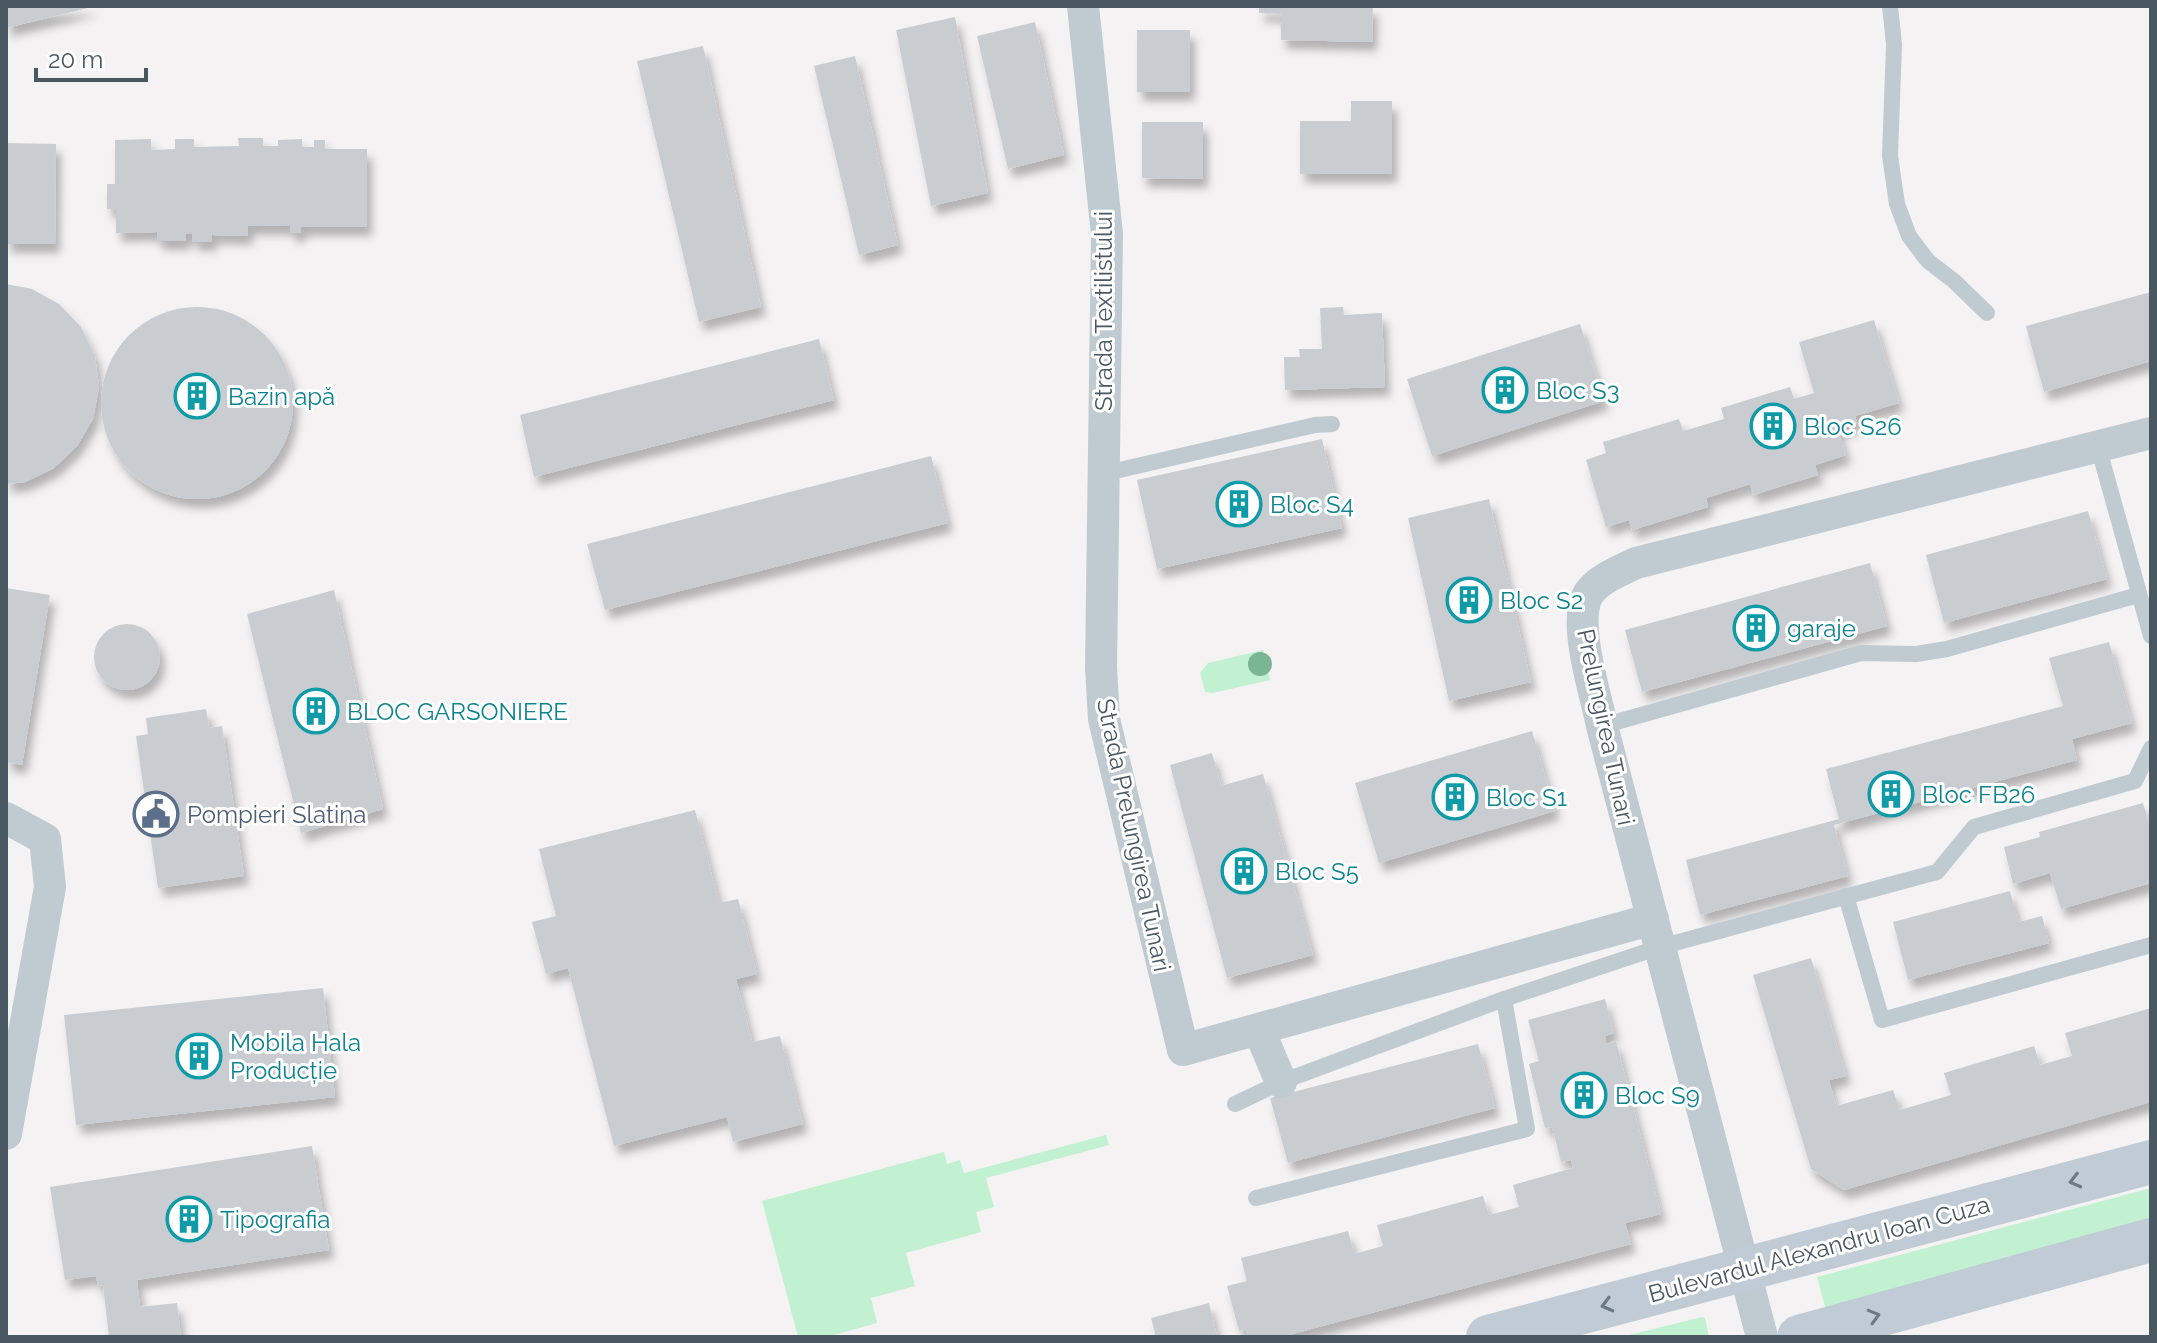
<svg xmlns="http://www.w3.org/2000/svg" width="2157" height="1343" font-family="Raleway,sans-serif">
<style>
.green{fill:#c1f1d1}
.building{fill:#c9cdd1;filter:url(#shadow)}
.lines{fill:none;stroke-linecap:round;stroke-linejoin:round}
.service{stroke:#c0cad1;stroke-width:16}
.minor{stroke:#c0cad1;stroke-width:32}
.secondary{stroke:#c0cbd5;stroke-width:44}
.tree{fill:#7ab694}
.oneway{stroke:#6d7a83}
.labels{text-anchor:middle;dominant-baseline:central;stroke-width:6;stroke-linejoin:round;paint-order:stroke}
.street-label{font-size:24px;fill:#495760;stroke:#fff}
.culture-label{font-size:24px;fill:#0d838f;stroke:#fff;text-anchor:start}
.service-label{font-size:24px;fill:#4e5e75;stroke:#fff;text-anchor:start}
</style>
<defs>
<filter id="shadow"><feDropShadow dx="5" dy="9" stdDeviation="4" flood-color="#0004"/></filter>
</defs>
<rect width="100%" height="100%" fill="#f4f2f2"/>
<!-- green -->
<path class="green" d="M1263,650L1270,680L1213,693L1205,692L1200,673L1208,663Z
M1106,1135L1109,1145L986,1178L994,1207L976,1212L981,1232L906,1253L915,1286L871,1298L877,1323L827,1337H798L762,1201L944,1152L947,1164L960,1160L964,1173Z
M2151,1188V1227L1827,1314L1817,1277Z
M1702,1317L1705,1318L1709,1337H1621Z"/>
<!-- building -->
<path class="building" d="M6,6H92V7L6,28Z
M1259,6H1373L1372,42L1281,40V14L1259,13Z
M955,17L988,193L931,206L896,30Z
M1035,22L1064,155L1008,169L977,36Z
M1137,30H1190V92H1137Z
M703,46L761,307L699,322L637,61Z
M855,56L898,245L859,255L814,66Z
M1351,101H1392V174H1300V121H1351Z
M1142,122H1203V179L1142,178Z
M238,138H263V146H278V140L302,139V147H314V140H325V149H367V227H301V233H290V226H248V236L212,235V242H193L192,234H186V241H157V232L116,233V209H107V184H115V140L151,139V150L175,149V139H194V147L239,146Z
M6,143L56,144L55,244H6Z
M6,284L32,289L59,304L81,327L95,356L99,387L93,419L77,446L54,468L25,482L6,484Z
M2151,292V361L2044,392L2026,326Z
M101 403a96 96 0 1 1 192 0a96 96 0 1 1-192 0Z
M1343,307L1344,315L1382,313L1385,387L1285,390L1284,357H1300L1299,349H1322L1320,308Z
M1874,320L1899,403L1855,416L1857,423L1838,429L1846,455L1815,465L1818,475L1753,495L1750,484L1706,498L1708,507L1632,530L1629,520L1606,527L1586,460L1606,453L1603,442L1679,419L1683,431L1724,419L1721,408L1790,387L1794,399L1814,393L1799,342Z
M1580,324L1604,401L1432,456L1407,379Z
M819,339L834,400L534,477L520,415Z
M1322,439L1342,528L1157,569L1137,480Z
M931,456L948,523L605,610L587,544Z
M1489,499L1531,682L1449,701L1408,518Z
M2088,511L2107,579L1944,623L1926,555Z
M1870,563L1887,626L1642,692L1625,630Z
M6,588L50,595L22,765L6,762Z
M334,590L383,809L301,833L247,614Z
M94 657a33 33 0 1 1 66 0a33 33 0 1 1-66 0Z
M2109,642L2132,723L2072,739L2077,760L1834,825L1848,876L1700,915L1686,860L1839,819L1826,769L2063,706L2049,658Z
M206,709L209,728L222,726L244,876L158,888L136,736L148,734L146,718Z
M1532,731L1555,811L1379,863L1355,783Z
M1212,753L1221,786L1263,774L1313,955L1227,978L1170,765Z
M2143,803L2151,831V883L2061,909L2050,873L2013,884L2004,847L2040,837L2039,832Z
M695,810L719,903L738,899L757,974L736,979L752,1042L780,1036L803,1124L733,1142L727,1117L614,1146L568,968L546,974L532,922L556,916L539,849Z
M2010,891L2018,922L2042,916L2049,943L1908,980L1893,922Z
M1811,958L1846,1076L1829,1080L1836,1106L1893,1090L1900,1110L1951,1095L1944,1073L2034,1046L2040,1065L2072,1056L2065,1033L2151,1008V1102L1844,1190L1811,1169L1753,975Z
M323,988L335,1097L76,1125L64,1015Z
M1605,999L1614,1033L1605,1036L1606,1044L1616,1041L1661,1214L1625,1223L1631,1244L1281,1337H1248L1246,1329L1239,1331L1227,1286L1247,1281L1241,1258L1348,1231L1354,1254L1383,1246L1377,1225L1483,1196L1489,1215L1519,1207L1513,1185L1573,1168L1571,1160L1561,1162L1552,1127L1545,1128L1529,1064L1539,1061L1528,1020Z
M1478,1044L1495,1108L1288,1163L1270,1098Z
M312,1146L329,1250L137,1280L140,1307L177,1303L181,1337H109L103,1285L98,1286L96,1276L65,1280L50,1187Z
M1209,1303L1217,1336L1156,1337L1151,1318Z"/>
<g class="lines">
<!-- service -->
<path class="service" d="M1890,6L1894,44L1890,156L1897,204L1909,236L1928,261L1954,281L1987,313
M2098,446L2151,636
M1102,474L1315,425L1332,424
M1602,726L1861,653L1916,654L1947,649L2138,595
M1846,896L1882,1020L2151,945
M1235,1104L1281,1082L1504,999L1660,947L1937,872L1974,827L2135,781L2151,748
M1256,1198L1527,1129L1504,999"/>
<!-- minor -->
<path class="minor" d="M1083,6L1107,234L1101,668L1104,719L1183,1050L1653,919
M6,818L45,839L50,887L6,1134
M1259,1030L1281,1082
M1762,1337L1602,726C1596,695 1571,620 1589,593C1600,578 1620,571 1636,563L2151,433"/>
<!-- secondary -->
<path class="secondary" d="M1488,1337L2151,1162
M1799,1337L2151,1240"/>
</g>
<!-- trees -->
<circle class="tree" cx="1260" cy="664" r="12"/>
<!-- one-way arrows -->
<defs><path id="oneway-chevron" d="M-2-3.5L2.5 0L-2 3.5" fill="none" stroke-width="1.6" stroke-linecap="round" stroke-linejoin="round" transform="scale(2)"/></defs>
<g class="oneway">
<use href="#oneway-chevron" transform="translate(2075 1181) rotate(166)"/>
<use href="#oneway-chevron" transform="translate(1607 1305) rotate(165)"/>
<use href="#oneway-chevron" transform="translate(1874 1316) rotate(-16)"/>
</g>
<!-- icons -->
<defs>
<g id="building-ring" transform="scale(2.3)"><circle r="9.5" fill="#fff" stroke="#0f9aa8" stroke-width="1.5"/><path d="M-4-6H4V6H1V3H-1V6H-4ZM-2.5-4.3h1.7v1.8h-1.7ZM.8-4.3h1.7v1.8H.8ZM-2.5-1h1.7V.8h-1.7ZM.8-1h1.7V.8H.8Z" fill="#0f9aa8"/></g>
<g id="civic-ring" transform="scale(2.3)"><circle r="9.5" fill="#fff" stroke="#5c6f8a" stroke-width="1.5"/><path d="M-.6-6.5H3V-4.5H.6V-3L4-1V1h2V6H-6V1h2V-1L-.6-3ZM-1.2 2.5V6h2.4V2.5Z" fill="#5c6f8a"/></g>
</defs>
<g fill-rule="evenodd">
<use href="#building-ring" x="1505" y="390"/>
<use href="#building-ring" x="197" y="396"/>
<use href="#building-ring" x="1773" y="426"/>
<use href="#building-ring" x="1239" y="504"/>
<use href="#building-ring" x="1469" y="600"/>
<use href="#building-ring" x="1756" y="628"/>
<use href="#building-ring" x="316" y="711"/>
<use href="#building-ring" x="1891" y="794"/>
<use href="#building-ring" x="1455" y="797"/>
<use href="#civic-ring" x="156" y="814"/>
<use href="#building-ring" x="1244" y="871"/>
<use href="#building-ring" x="199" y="1056"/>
<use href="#building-ring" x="1584" y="1095"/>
<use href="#building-ring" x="189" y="1219"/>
</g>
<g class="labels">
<!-- street labels -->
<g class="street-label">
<text transform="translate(1103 311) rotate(-90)">Strada Textilistului</text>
<text transform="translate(1606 727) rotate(78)">Prelungirea Tunari</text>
<text transform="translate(1134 835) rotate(78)">Strada Prelungirea Tunari</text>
<text transform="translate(1819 1249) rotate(-15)">Bulevardul Alexandru Ioan Cuza</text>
</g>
<!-- culture labels -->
<g class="culture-label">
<text x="1536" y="390">Bloc S3</text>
<text x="228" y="396">Bazin apă</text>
<text x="1804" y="426">Bloc S26</text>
<text x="1270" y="504">Bloc S4</text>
<text x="1500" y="600">Bloc S2</text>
<text x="1787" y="628">garaje</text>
<text x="347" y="711">BLOC GARSONIERE</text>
<text x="1922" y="794">Bloc FB26</text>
<text x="1486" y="797">Bloc S1</text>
<text x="1275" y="871">Bloc S5</text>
<text x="230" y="1042">Mobila Hala<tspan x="230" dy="28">Producție</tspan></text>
<text x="1615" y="1095">Bloc S9</text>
<text x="220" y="1219">Tipografia</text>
</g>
<!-- service labels -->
<g class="service-label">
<text x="187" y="814">Pompieri Slatina</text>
</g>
</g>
<!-- border -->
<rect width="2157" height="1343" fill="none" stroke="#495760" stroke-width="16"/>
<!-- scale -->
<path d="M36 68v12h110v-12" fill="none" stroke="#495760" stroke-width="4"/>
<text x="48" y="68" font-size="24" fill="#495760" stroke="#ffffff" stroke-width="6" paint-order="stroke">20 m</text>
</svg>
